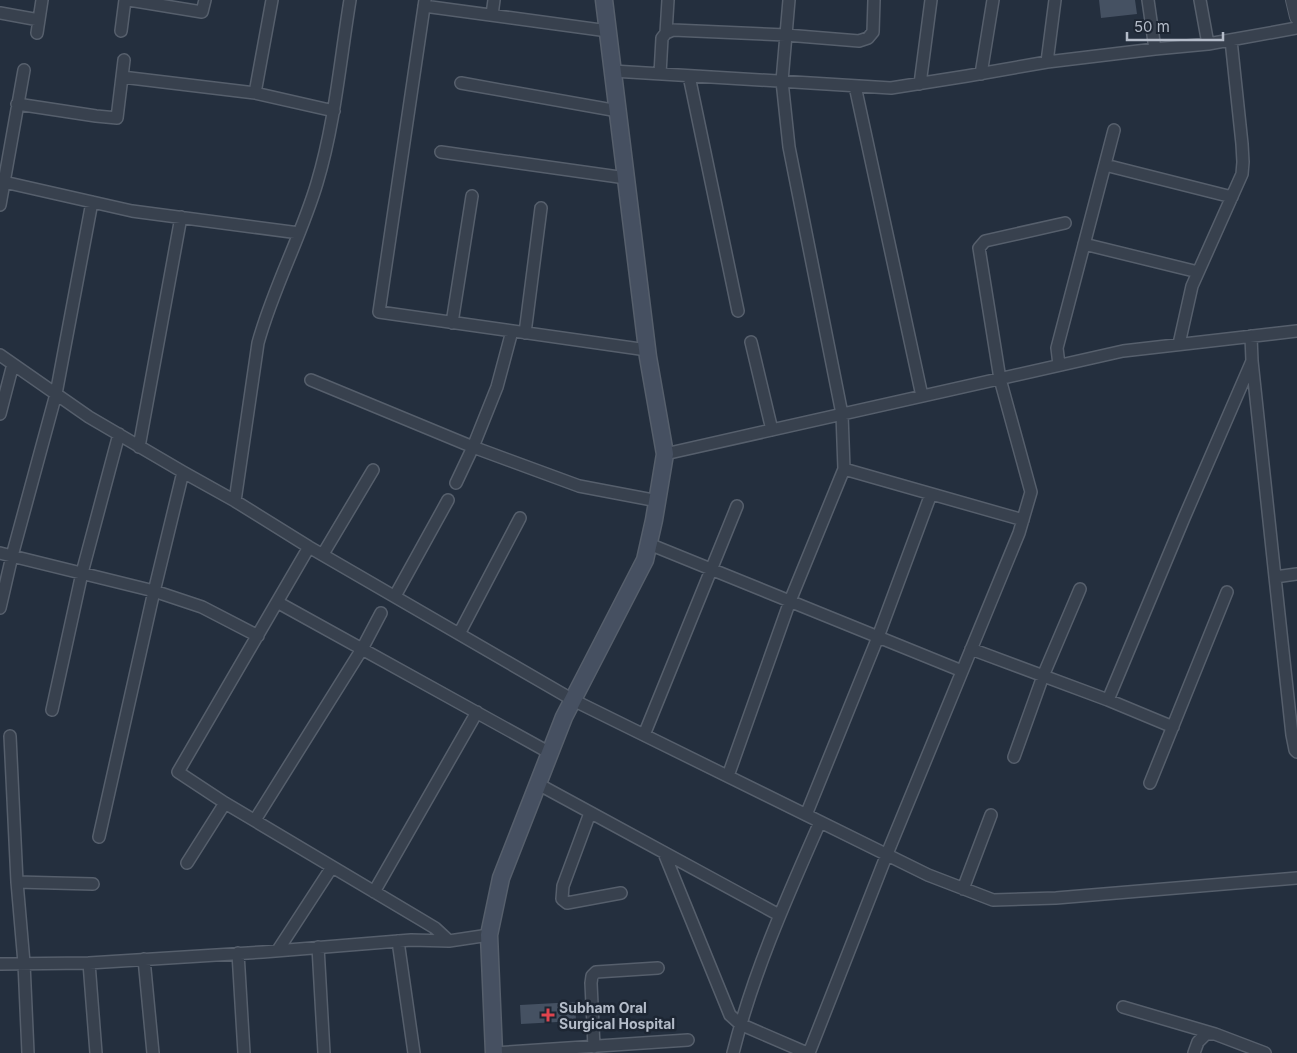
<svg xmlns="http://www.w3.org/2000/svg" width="1297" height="1053" font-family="Inter,sans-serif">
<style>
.building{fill:#455162}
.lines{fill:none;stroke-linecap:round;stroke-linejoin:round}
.minor-casing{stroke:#565f6c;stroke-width:14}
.tertiary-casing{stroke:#565f6c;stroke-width:16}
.secondary-casing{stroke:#565f6c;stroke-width:19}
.minor{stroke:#38414e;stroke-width:11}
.tertiary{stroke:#38414e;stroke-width:14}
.secondary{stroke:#465061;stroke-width:16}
.health-dot{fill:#e0444e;stroke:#1d2633;stroke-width:2}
.labels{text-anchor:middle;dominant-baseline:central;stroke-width:5;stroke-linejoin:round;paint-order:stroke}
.poi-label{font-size:14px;font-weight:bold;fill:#b4bcc9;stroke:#1d2633;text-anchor:start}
</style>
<rect width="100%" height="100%" fill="#242f3e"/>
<!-- building -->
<path class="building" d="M1099,0H1135L1137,14L1101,18Z
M575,1002L576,1021L521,1024L520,1005Z"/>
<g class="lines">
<!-- minor casing -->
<g class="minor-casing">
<path id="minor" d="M129,0L202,12L205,0
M425,0L379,312L647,350
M789,0L782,81L789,147L842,414L844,469L1023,520
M1148,0L1155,49
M1200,0L1208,44
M424,6L608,31
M0,13L39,20
M492,15L494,0
M121,31L125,0
M37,33L42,0
M666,33L668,0
M1047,62L1055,0
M613,71L891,88L967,76L1047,62L1155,49L1208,44L1297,28
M660,74L662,38L666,33L673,30L786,35L859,41L868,38L873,32L874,0
M981,74L993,0
M689,76L738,311
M122,77L255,93L334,111
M461,83L618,111
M920,84L931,0
M855,86L922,396
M255,93L272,0
M17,104L96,116L117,118L124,60
M441,152L626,178
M1105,165L1232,197
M4,182L132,211L299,233
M0,205L24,70
M1084,244L1198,272
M452,323L472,196
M512,331L497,387L473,447L579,486L658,501
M525,333L541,208
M1251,336L1252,361L1275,577L1297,574
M751,342L772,430
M1179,344L1192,286L1242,174L1243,162L1242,144L1231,40
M0,355L89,417L183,472L235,501L309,547L573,700L928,875L993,900L1056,898L1297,878
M1059,365L1057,348L1114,130
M311,380L473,447L456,483
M0,414L13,364
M139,447L181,217
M665,454L1123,351L1297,331
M235,501L258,343C273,288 301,237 317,183C335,123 340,61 350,0
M649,544L962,671
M309,547L178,772L225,803L420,919L435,928L449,941
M0,553L154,591L202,607L258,636
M323,554L373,470
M1275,577L1292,735L1295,750L1297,752
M395,596L448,500
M277,602L550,753
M0,608L12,556L56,394L92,202
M459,634L520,518
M971,649L1108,700L1173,727
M1108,700L1184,518L1252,361
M52,710L82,573L119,434
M644,735L737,506
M10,736L17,882L24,963L28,1053
M1014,757L1043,676L1080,589
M728,776L790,601L844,469
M1150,783L1227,592
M538,784L779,915
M590,813L563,886L562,899L567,903L621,893
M806,815L878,637L931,494
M255,820L362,649L381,613
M99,837L152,600L183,472
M664,853L730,1015L740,1024L807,1053
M187,863L225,803
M17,882L93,884
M963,889L991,815
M374,892L477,712
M398,941L414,1053
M318,947L324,1053
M278,950L332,867
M238,953L244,1053
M144,959L153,1053
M89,963L96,1053
M0,964L89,963L263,952L411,940L449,941L489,935
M1123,1007L1215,1034
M594,1047L591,983L592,976L596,972L658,968
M494,1053L688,1040
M733,1053C753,973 787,897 820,822
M809,1053L887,854L1019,533L1031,492L1000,379L979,248L985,241L1065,223
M1194,1053L1198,1042L1206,1034H1215L1265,1053"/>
</g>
<!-- tertiary casing -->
<g class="tertiary-casing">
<path id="tertiary" d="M1293,0L1297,17"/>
</g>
<!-- secondary casing -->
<g class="secondary-casing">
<path id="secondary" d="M494,1053L489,935L501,878L564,717L645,560L654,520L665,454L648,357L604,0"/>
</g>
<!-- minor -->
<use href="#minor" class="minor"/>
<!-- tertiary -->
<use href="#tertiary" class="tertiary"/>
<!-- secondary -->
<use href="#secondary" class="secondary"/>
</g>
<!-- markers -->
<path class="health-dot" d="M545.5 1007.5h5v5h5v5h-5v5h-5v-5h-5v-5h5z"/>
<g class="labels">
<!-- poi labels -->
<g class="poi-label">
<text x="559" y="1007">Subham Oral<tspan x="559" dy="16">Surgical Hospital</tspan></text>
</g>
</g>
<!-- scale -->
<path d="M1127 32v8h96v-8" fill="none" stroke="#b4bcc9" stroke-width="2.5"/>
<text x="1134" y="32" font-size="15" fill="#b4bcc9" stroke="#1d2633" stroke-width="4" paint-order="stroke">50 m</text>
</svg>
